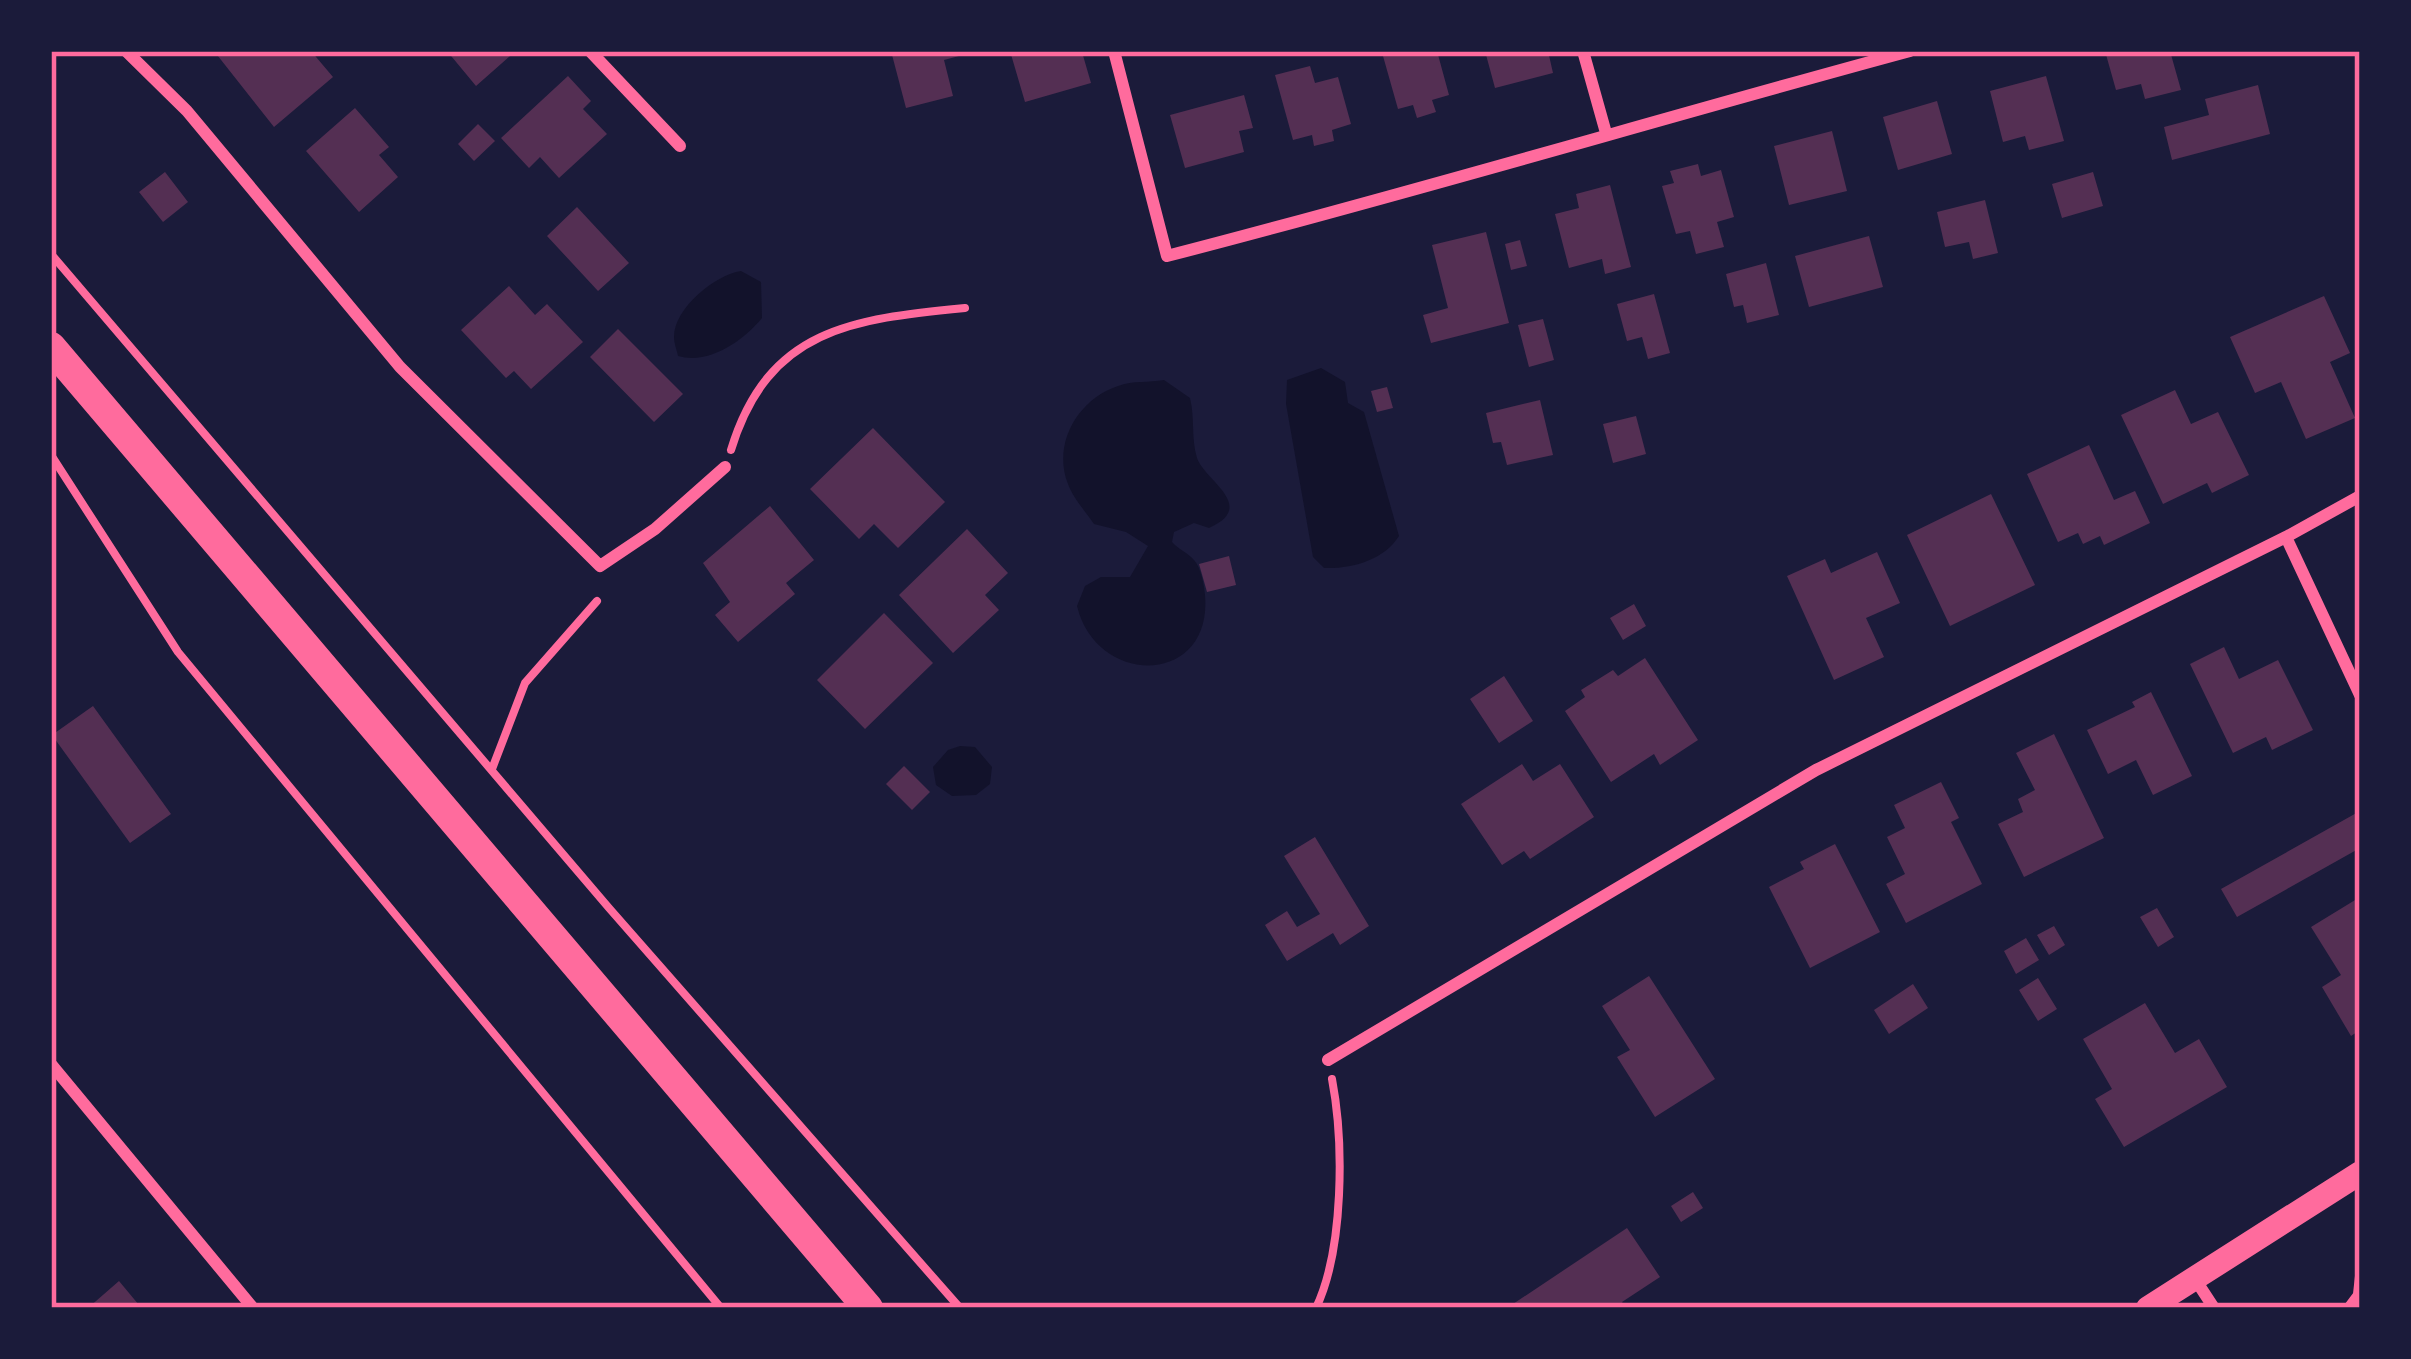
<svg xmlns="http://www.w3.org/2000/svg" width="2411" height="1359" font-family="Commissioner,sans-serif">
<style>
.water{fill:#12122b}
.building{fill:#542f53}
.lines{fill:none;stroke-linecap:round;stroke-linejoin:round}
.path{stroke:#ff6b9d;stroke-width:8}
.minor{stroke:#ff6b9d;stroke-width:12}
.secondary{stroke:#ff6b9d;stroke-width:24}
.trunk{stroke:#ff6b9d;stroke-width:30}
.neatline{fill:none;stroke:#ff6b9d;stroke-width:4.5}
</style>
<rect width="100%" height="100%" fill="#1b1b3a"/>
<!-- water -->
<path class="water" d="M741,271L761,282L762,318C743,341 709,365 678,356C677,350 674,344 674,337C674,308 715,275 741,271Z
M1321,368L1345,382L1348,403L1364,412L1399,536C1384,560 1352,569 1324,568L1313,557L1286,404L1287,380Z
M1164,380L1190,398C1195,418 1191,438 1197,458C1205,481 1258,506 1209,528L1194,523L1174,532L1172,542C1178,549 1188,553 1194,560C1201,568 1204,584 1205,595C1213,686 1097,688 1077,606L1085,586L1101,577H1130L1148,546L1126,532L1094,524C1086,512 1073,498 1068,484C1052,444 1078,399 1118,386C1133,380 1149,383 1164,380Z
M960,746L975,747L992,767L990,784L976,795L952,796L936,785L933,767L948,750Z"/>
<!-- building -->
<path class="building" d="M214,51H311L333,77L274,127Z
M447,51H506L510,56L476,86Z
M891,51H973L974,52L944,60L953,96L906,108Z
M1010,51L1082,52L1091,83L1025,102Z
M1402,51H1437L1449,95L1432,100L1436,112L1417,118L1413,105L1398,109L1383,56Z
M1485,51H1548L1553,73L1495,88Z
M2105,51H2170L2181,90L2145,99L2141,84L2116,90Z
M1310,66L1315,83L1338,77L1351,124L1332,130L1334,141L1314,146L1312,135L1293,140L1275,75Z
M568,76L591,101L583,109L607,134L559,178L540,157L529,168L501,138Z
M2046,76L2064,141L2029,150L2025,136L2003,142L1990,91Z
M2258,85L2270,134L2172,160L2164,127L2209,115L2205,99Z
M1244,95L1253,128L1239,131L1244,152L1185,168L1170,115Z
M1937,101L1952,154L1898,170L1883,117Z
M355,108L389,147L379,155L398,177L359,212L306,151Z
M478,124L495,141L474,161L458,144Z
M1832,131L1847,191L1789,205L1774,146Z
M1698,164L1701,176L1721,170L1734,217L1717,222L1724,247L1696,254L1690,231L1676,234L1662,186L1674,183L1670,171Z
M165,172L188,202L163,222L139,192Z
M2093,172L2103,206L2062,218L2052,184Z
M1610,185L1631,267L1605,274L1602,259L1569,268L1555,214L1579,208L1576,194Z
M1985,200L1998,253L1973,259L1969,242L1945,247L1937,212Z
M577,207L629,263L598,291L547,236Z
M1486,232L1509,323L1431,343L1423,315L1448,308L1432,245Z
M1869,236L1883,287L1809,307L1795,256Z
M1520,240L1527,266L1511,270L1505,244Z
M1766,263L1779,315L1747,323L1743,305L1734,307L1726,274Z
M509,286L535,315L547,304L583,342L531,389L514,371L506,378L461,330Z
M1654,294L1670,353L1648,359L1642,337L1627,341L1617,304Z
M2324,296L2350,353L2330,362L2355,418L2306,439L2281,382L2255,393L2230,337Z
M1543,319L1554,360L1529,367L1518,325Z
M618,329L683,394L654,422L590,357Z
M1387,387L1393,408L1377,412L1371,391Z
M2175,390L2191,424L2218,412L2249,475L2212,493L2207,483L2163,504L2121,415Z
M1540,400L1553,455L1507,465L1501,442L1493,443L1486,413Z
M1636,416L1646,454L1613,463L1603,424Z
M873,428L945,502L898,548L874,524L859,539L810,489Z
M2089,445L2114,500L2135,491L2150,523L2104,545L2100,536L2083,544L2078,533L2058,542L2027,474Z
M1991,494L2035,585L1950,626L1907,535Z
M770,506L814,560L786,583L795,594L738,642L715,615L730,602L703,563Z
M967,529L1008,573L985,595L999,610L953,653L899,595Z
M1877,552L1900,603L1866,618L1884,657L1834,680L1787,576L1825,559L1831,573Z
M1229,556L1236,585L1207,592L1199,564Z
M1634,604L1646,626L1623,640L1610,618Z
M884,613L933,663L865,729L817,680Z
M2224,647L2239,679L2278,660L2313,730L2272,750L2266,737L2233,753L2190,664Z
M1645,658L1698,740L1660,765L1654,754L1611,782L1565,711L1585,697L1581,690L1613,670L1618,676Z
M1504,676L1533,721L1499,743L1470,699Z
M2151,692L2192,776L2153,795L2136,760L2108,774L2087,730L2135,707L2132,702Z
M93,706L171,814L130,843L52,735Z
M2054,734L2104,838L2024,877L1998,824L2023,812L2018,799L2035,790L2016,753Z
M1522,764L1533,781L1560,764L1594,817L1530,859L1524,851L1502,865L1461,804Z
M904,766L930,792L912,810L886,784Z
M1941,782L1959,818L1951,822L1982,884L1906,923L1886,884L1905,874L1887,837L1905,828L1894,805Z
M2360,811V837L2356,840L2360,848L2237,917L2221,889Z
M1315,837L1369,926L1340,945L1333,933L1287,961L1265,925L1287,911L1297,927L1320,914L1284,856Z
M1835,844L1880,932L1810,968L1769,887L1804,869L1800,862Z
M2360,897V1030L2351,1036L2322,987L2341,975L2311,927Z
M2157,908L2174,937L2158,947L2140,917Z
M2054,926L2065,945L2049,955L2037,935Z
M2026,938L2039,960L2016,974L2004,951Z
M1649,976L1715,1079L1655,1117L1617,1057L1630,1050L1602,1006Z
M2038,978L2057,1009L2038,1021L2019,990Z
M1913,984L1928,1008L1889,1034L1874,1010Z
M2145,1003L2175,1053L2199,1039L2227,1087L2124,1147L2095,1099L2112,1089L2083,1039Z
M1693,1192L1703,1208L1681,1222L1671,1206Z
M1627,1228L1660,1277L1622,1302L1626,1308H1507Z
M119,1281L139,1305L88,1308Z"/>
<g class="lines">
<!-- path -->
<path class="path" d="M51,254L609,908L960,1308
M731,450C768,328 853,319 965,308
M51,455L178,652L721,1308
M492,769L525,683L597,601
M2357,1294L2360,1267
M1316,1308C1344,1249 1344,1142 1332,1079
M2347,1308L2359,1292"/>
<!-- minor -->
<path class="minor" d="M126,51L187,111L400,367L600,566L655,529L725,467
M590,51L680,146
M1114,51L1167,256C1416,192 1662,118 1910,51
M1583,51L1606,133
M2286,537L2360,695
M1328,1060L1816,770L2286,537L2360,496
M51,1064L253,1308
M2195,1279L2214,1308"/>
<!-- secondary -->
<path class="secondary" d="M2148,1308L2360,1173"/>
<!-- trunk -->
<path class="trunk" d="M51,347L868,1308"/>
</g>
<!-- border -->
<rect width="2411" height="1359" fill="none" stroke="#1b1b3a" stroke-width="108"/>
<rect x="54" y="54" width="2303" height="1251" class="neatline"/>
</svg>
